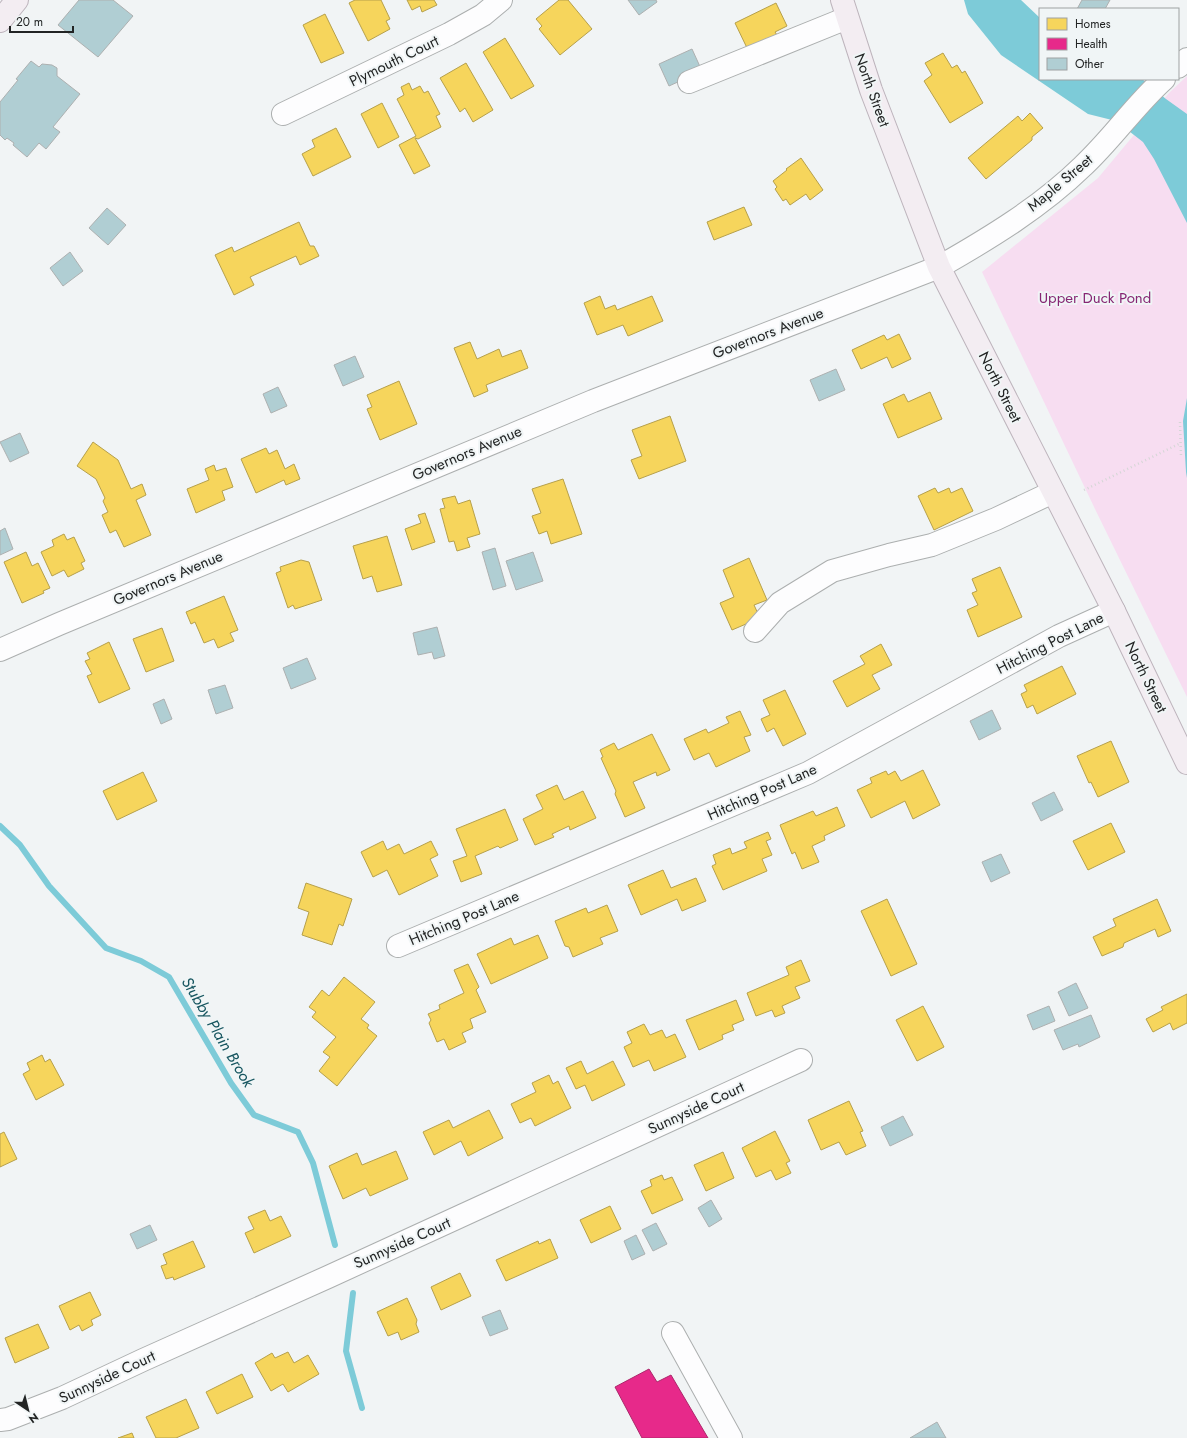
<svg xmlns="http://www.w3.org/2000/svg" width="1187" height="1438" font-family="Jost,sans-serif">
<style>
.green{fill:#f7ddf1}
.water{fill:#7dcbd8}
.homes{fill:#f6d55c;stroke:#b6a04b}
.health{fill:#e7298a;stroke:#ac286b}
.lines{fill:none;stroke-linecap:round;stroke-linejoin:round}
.stream{stroke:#7dcbd8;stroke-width:6}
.building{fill:#b0ced3;stroke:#adb0b0}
.minor-casing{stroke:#acafaf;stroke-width:24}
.major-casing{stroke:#bdb4bc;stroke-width:24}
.path{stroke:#d5d6d6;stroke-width:2.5;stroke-dasharray:1 3;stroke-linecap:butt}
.minor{stroke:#fdfdfe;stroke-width:22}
.major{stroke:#f3edf2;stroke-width:22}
.labels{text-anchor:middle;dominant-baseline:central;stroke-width:4;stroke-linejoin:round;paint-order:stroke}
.street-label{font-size:15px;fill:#222424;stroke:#f0f5f6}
.park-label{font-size:15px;fill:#862674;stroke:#f0f5f6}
.water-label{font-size:16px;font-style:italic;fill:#16555f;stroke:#f0f5f6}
</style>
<rect width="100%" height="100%" fill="#f1f4f5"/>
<!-- green -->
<path class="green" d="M1187,76V697L1095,509L982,272L1098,178L1169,93Z"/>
<!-- water -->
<path class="water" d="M964,0H1021L1040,18V79H1142L1166,99L1187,114V223L1154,159L1143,142L1116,121L1088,114L1001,55L968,14Z
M1187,398V478L1186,472L1183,421Z"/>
<!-- homes -->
<path class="homes" d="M355,0H381L390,19L386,21L390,29L368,41L349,3Z
M407,0H434L437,5L422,12L420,6L412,10Z
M559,0H568L592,29L560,55L539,29L542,26L536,19Z
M776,3L787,26L775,32L777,35L748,50L735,23Z
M325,14L344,53L321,63L303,25Z
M505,38L534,86L511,99L483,52Z
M943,53L952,68L957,65L962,73L965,71L983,103L950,123L924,81L932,75L925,63Z
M466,63L493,110L473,122L465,108L460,112L440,78Z
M409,83L412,90L420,86L424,93L428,91L440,114L436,116L441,127L418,139L415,138L430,166L414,174L399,145L416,136L397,99L404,95L401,87Z
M382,103L399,137L378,148L361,114Z
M1030,113L1043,128L1032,137V140L986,179L968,158L1018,116L1022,121Z
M336,128L351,157L313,176L302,154L315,147L312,140Z
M801,158L823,190L810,200L806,194L790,205L786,199L783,201L775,189L777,187L773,181L787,170L786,169Z
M744,207L752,225L714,240L707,222Z
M299,222L310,246H314L319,256L300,265L296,256L250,277L254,285L234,295L215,255L232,247L234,252Z
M600,296L605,309L615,305L617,310L652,296L663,321L628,336L623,325L597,335L584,303Z
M899,334L911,359L892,368L887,357L861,369L852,350L884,335L887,340Z
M470,342L477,359L499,349L502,357L521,350L528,368L486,385L488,391L474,397L454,348Z
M399,381L417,424L380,440L367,409L372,407L367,395Z
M930,392L942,419L898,438L883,404L904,394L908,402Z
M670,416L686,461L639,479L631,460L642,456L632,430Z
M93,442L118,460L131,489L142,484L146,495L136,500L151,535L124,547L116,530L110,533L102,515L108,512L103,501L105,498L96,479L77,466Z
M266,448L269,454L277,450L285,469L294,464L300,479L286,485L284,480L256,493L241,459Z
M214,465L216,471L226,468L233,487L222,491L225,500L196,513L187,489L209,480L205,469Z
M563,479L582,534L551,544L547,531L539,534L532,516L541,513L532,489Z
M935,488L938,493L949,488L951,493L962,488L973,511L934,530L918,496Z
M455,496L458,504L470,500L480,534L467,538L470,547L457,551L454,541L449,542L440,509L445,508L442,499Z
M425,513L435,542L412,550L405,529L421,523L418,515Z
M64,534L67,540L74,537L85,561L81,563L84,569L68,577L64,570L52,576L41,552L54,546L52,540Z
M387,536L402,585L377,592L372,576L363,579L353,546Z
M26,552L32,566L38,563L50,588L43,591L44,593L22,603L4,562Z
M749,558L767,600L754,605L760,618L732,630L720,603L734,597L723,570Z
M301,560L309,562L322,600L295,609L293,605L288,608L276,573L281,571L280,567Z
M1000,567L1022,617L978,637L967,610L978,605L972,593L977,591L972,579Z
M224,596L238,630L230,633L234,641L218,648L214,639L204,643L195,622L191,624L186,612Z
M162,628L174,661L146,672L133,639Z
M109,642L130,689L99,703L87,676L92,674L85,661L90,659L87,653Z
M881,644L892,665L872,675L880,689L847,707L833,681L865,664L860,656Z
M1062,666L1076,694L1037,714L1033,705L1027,708L1021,694L1027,691L1024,685Z
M785,690L806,734L783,746L774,728L767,732L761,719L770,715L763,700Z
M740,711L751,735L744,737L750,751L716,767L709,753L694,760L684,739L706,729L708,733L729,723L726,717Z
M652,734L670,770L657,776L656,772L633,782L645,808L625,817L615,794L616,791L601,758L603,757L600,750L614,743L618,750Z
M1111,741L1129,782L1098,797L1091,782L1089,783L1077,756Z
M923,770L940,805L913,819L905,801L871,818L857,790L872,783L870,778L886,771L888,775L895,771L901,781Z
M143,772L157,801L117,820L103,791Z
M557,785L564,800L583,791L596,818L570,830L569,826L552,834L554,837L535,845L523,819L543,809L536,795Z
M837,807L845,826L824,836L825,840L812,846L819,862L802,869L795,852L792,854L780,825L813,811L816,816Z
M505,809L518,840L500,848L498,846L475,856L482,874L461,882L453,861L467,856L456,829Z
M1111,823L1125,852L1088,870L1073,841Z
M768,832L771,839L766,841L772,855L762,859L767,871L723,890L712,866L716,864L713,855L730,848L732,854L747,848L744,842Z
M383,841L387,850L399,844L404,854L431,841L438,855L430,859L438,876L399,895L387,870L373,877L361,852Z
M663,870L671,888L696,878L706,901L682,911L677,899L641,915L628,885Z
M306,883L352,899L343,926L339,924L332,945L302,935L309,912L298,908Z
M887,899L917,964L891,976L861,911Z
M1157,899L1171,931L1158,937L1155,929L1124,943L1123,947L1102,956L1093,937L1116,926L1113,919Z
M607,905L618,931L600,938L603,944L573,957L569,947L565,946L555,921L586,908L588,913Z
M538,935L548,958L491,984L477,954L511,938L514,945Z
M801,960L810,981L795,987L800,998L782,1006L785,1013L775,1017L772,1010L756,1016L747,993L789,975L786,967Z
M468,964L479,987L476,990L486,1012L470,1019L473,1028L462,1033L466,1042L449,1050L444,1039L437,1042L429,1023L431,1020L428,1014L440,1009L439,1005L464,993L454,970Z
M344,977L375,1002L361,1019L369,1025L367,1028L377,1036L337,1086L319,1071L330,1057L323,1052L336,1037L312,1017L316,1012L309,1007L322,990L329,996Z
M1187,994V1023L1173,1030L1170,1023L1153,1032L1146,1019L1163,1010L1161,1007Z
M736,1000L744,1020L732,1025L734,1030L722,1035L723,1039L699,1050L686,1020Z
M923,1006L944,1047L917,1061L896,1020Z
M644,1024L650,1035L662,1030L666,1038L675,1034L686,1057L654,1071L649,1060L633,1067L624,1047L632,1043L627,1032Z
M42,1055L45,1062L50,1059L64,1085L36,1100L23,1074L30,1070L27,1063Z
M581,1061L587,1074L613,1061L625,1085L592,1101L585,1085L576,1089L566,1068Z
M549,1075L553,1084L558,1081L571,1108L535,1126L531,1118L520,1123L511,1104L536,1092L532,1083Z
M849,1101L863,1131L860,1132L866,1146L846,1155L839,1142L821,1150L808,1120Z
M489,1110L503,1138L468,1156L461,1141L434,1155L423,1132L449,1120L453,1128Z
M775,1131L790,1161L786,1163L791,1173L776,1180L771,1170L756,1177L742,1148Z
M4,1132L17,1159L0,1167V1134Z
M396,1151L408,1179L370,1196L366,1188L343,1199L329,1166L357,1153L362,1165Z
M723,1152L734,1178L706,1191L694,1165Z
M662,1175L664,1180L672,1177L683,1200L652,1214L641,1191L652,1186L650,1180Z
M610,1206L621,1229L591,1243L580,1220Z
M265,1210L270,1221L281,1216L291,1236L254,1253L245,1233L254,1229L248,1217Z
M550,1239L558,1258L506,1281L496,1260L538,1241L539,1244Z
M193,1241L205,1267L174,1280L173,1277L166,1279L161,1266L167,1264L163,1254Z
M460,1273L471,1296L441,1310L431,1287Z
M90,1292L101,1315L91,1320L93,1325L82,1331L79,1325L70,1330L59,1306Z
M407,1298L417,1320L416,1324L419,1332L401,1340L398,1332L388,1336L377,1312Z
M38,1324L49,1348L15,1363L5,1338Z
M288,1352L294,1363L308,1355L319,1374L288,1392L283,1384L271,1391L255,1363L272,1353L275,1358Z
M242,1374L253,1397L217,1414L206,1392Z
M186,1399L199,1428L176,1438H156L146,1417Z
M132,1433L134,1438H118Z"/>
<!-- health -->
<path class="health" d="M649,1369L657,1382L671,1375L708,1438H642L615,1387Z"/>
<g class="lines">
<!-- stream -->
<path class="stream" d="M0,826L20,845L49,886L106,948L141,961L169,977L231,1083L254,1115L298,1132L313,1163L335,1245
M353,1293L346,1351L362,1408"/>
</g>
<!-- building -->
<path class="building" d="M79,0H113L133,16L98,57L58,25Z
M628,0H656L657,2L639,15Z
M1082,0H1110L1105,9H1077Z
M692,49L702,71L669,86L659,64Z
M31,61L39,67L42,64L52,65L57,68V76L80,94L53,127L60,132L46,149L39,143L27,157L13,145L14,143L7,138L5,140L0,135V102L18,80L16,79Z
M107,208L126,225L108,245L89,228Z
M70,252L83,271L63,286L50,268Z
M355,356L364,377L343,386L334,365Z
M836,369L845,390L819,401L810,380Z
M278,387L287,406L271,413L263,394Z
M20,433L29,453L10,462L0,442Z
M5,528L13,549L0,555V531Z
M495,548L506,586L493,590L482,552Z
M533,552L543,581L516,590L506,561Z
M437,627L445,656L434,659L432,652L418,655L413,633Z
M307,658L316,679L291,689L283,668Z
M225,685L233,708L216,714L208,690Z
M164,699L172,719L161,724L153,704Z
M992,710L1001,729L979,740L970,721Z
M1054,792L1063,810L1041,821L1032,803Z
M1001,854L1010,873L991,882L982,862Z
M1076,983L1088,1008L1069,1016L1058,992Z
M1049,1006L1055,1021L1033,1030L1027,1015Z
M1091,1015L1100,1037L1079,1047L1078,1044L1063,1050L1054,1030Z
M903,1116L913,1135L890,1146L881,1127Z
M711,1200L722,1219L709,1227L698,1208Z
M656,1223L667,1244L653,1251L642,1230Z
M150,1225L157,1240L137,1249L130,1234Z
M636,1235L645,1254L632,1260L624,1241Z
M500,1310L508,1329L490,1336L482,1317Z
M937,1422L946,1438H910Z"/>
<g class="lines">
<!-- minor casing -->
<g class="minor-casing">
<path id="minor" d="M1178,67L1187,59
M689,82L847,18
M283,114L449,34L483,15L501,0
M755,631L780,603L832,571L889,555L932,545L996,519L1053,492
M0,650L59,624L593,401L939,267C990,238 1041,207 1083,166C1112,139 1135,105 1164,79
M398,946L808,773L1059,636L1114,611
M673,1333L731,1438
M0,1420L8,1419L62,1398L143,1360L328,1277L801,1060"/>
</g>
<!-- major casing -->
<g class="major-casing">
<path id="major" d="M842,0L871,90L939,267L1114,611L1187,763
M0,21L17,0"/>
</g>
<!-- path -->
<path class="path" d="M1180,422L1181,456
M1084,490L1181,443"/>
<!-- minor -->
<use href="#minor" class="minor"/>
<!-- major -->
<use href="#major" class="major"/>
</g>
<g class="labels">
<!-- street labels -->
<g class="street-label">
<text transform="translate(394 61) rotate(-26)">Plymouth Court</text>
<text transform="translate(872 90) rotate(70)">North Street</text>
<text transform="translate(1060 183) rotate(-40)">Maple Street</text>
<text transform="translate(768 333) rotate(-21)">Governors Avenue</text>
<text transform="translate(1000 387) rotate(63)">North Street</text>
<text transform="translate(467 453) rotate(-23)">Governors Avenue</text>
<text transform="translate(168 578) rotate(-23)">Governors Avenue</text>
<text transform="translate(1050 643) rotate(-27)">Hitching Post Lane</text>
<text transform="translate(1146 677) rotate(64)">North Street</text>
<text transform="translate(762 792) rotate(-24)">Hitching Post Lane</text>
<text transform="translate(464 918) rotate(-23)">Hitching Post Lane</text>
<text transform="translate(696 1108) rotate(-25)">Sunnyside Court</text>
<text transform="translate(402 1243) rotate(-24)">Sunnyside Court</text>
<text transform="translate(107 1377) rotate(-25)">Sunnyside Court</text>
</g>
<!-- park labels -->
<g class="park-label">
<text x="1095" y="298">Upper Duck Pond</text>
</g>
<!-- water labels -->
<g class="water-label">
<text transform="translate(218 1032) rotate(59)">Stubby Plain Brook</text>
</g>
</g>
<!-- legend -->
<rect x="1039" y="8" width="140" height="72" fill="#f0f5f6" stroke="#9ea1a2"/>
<rect x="1047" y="18" width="20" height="12" fill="#f6d55c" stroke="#9ea1a2"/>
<text x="1075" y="28" font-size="12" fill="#222424">Homes</text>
<rect x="1047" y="38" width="20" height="12" fill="#e7298a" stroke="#9ea1a2"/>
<text x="1075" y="48" font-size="12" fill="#222424">Health</text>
<rect x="1047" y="58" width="20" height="12" fill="#b0ced3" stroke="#9ea1a2"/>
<text x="1075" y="68" font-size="12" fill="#222424">Other</text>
<!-- north arrow -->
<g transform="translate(28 1410) rotate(145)" stroke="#f0f5f6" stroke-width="3" paint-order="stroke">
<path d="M0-3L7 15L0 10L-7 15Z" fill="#222424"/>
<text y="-6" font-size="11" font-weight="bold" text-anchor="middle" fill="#222424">N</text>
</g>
<!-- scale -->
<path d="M10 26v6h63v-6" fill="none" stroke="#222424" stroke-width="2"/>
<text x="16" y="26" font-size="12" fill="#222424" stroke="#f0f5f6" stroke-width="3" paint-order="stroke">20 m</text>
</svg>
